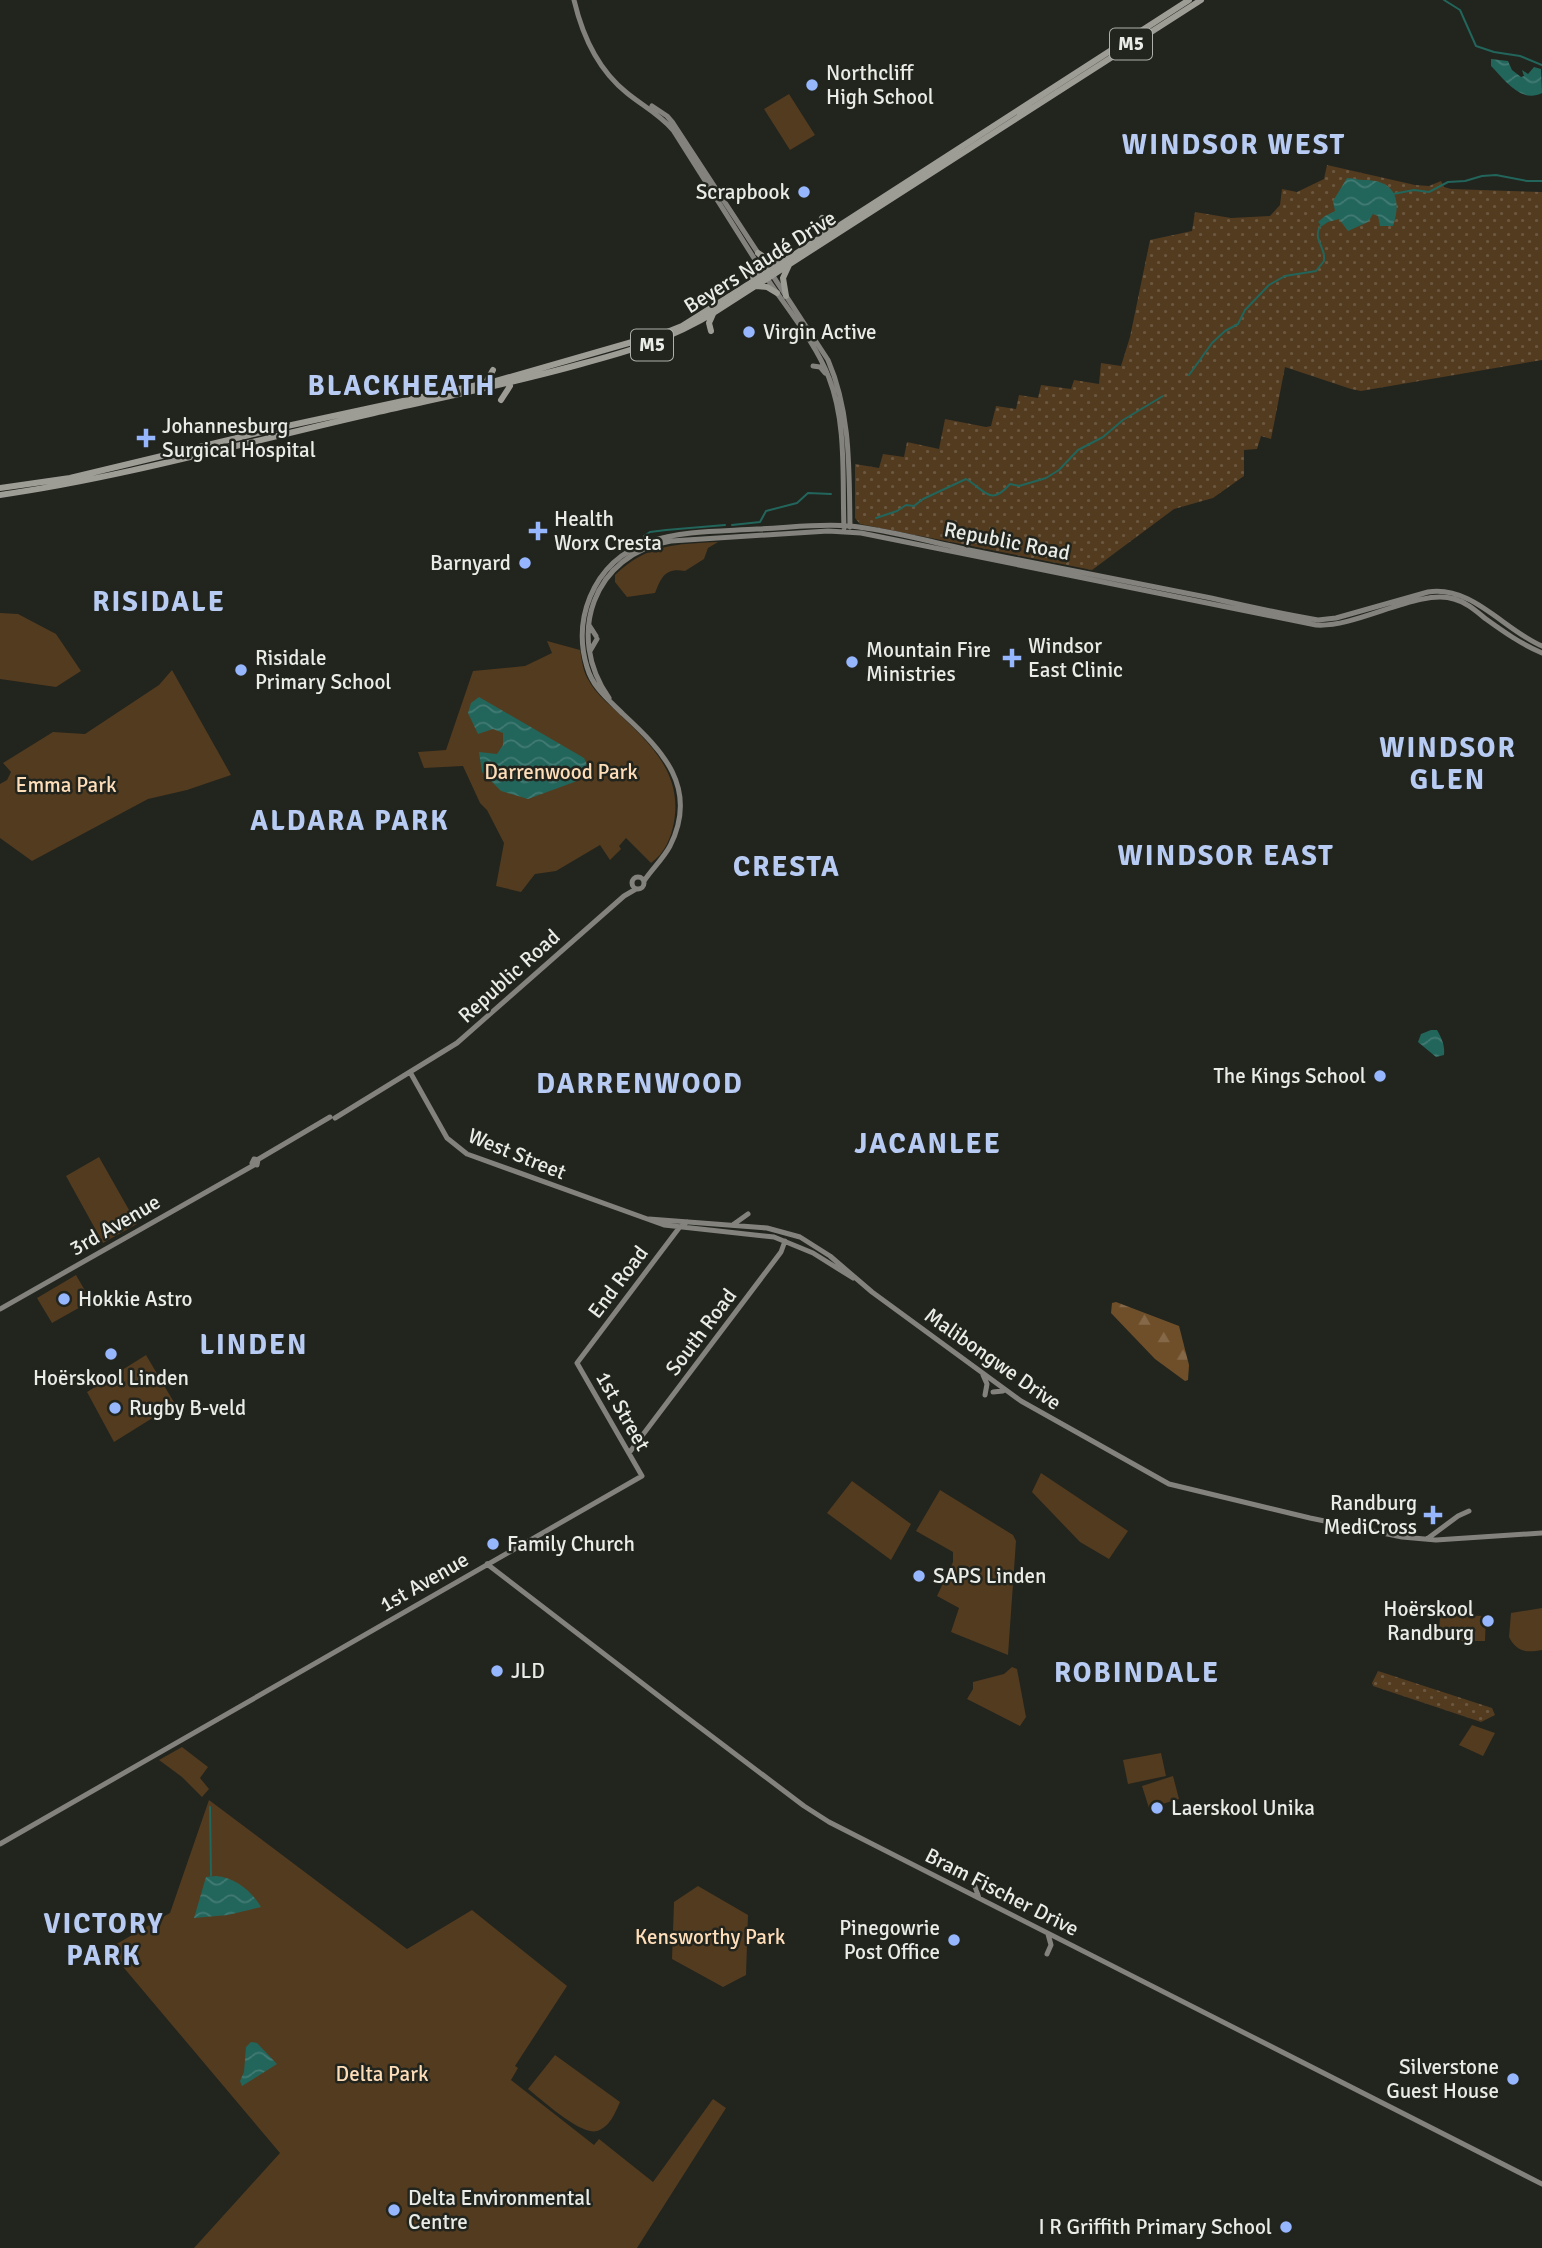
<svg xmlns="http://www.w3.org/2000/svg" width="1542" height="2248" font-family="Signika,sans-serif">
<style>
.grass{fill:url(#grass-dots)}
.forest{fill:url(#forest-firs)}
.park{fill:#533b1f}
.water{fill:url(#water-waves)}
.lines{fill:none;stroke-linecap:round;stroke-linejoin:round}
.stream{stroke:#22655b;stroke-width:2}
.secondary{stroke:#83827c;stroke-width:5}
.primary{stroke:#9d9c95;stroke-width:6}
.poi-dot{fill:#96b6fd;stroke:#22241e;stroke-width:2.5}
.labels{text-anchor:middle;dominant-baseline:central;stroke-width:5;stroke-linejoin:round;paint-order:stroke}
.shield{fill:#22241e;stroke:#aeb0ab;stroke-width:2}
.shield-label{font-size:19px;font-weight:bold;fill:#eaece7}
.poi-label{font-size:21px;fill:#eaece7;stroke:#22241e;text-anchor:start}
.street-label{font-size:21px;fill:#eaece7;stroke:#22241e}
.park-label{font-size:21px;fill:#feddb9;stroke:#22241e}
.district-label{font-size:28px;font-weight:bold;letter-spacing:2px;fill:#b8cbf3;stroke:#22241e}
</style>
<defs>
<pattern id="grass-dots" width="8" height="8" patternUnits="userSpaceOnUse" patternTransform="scale(1.75)"><rect width="8" height="8" fill="#533b1f"/><path d="M2 2h.1M6 6h.1" fill="none" stroke="#6c5840" stroke-width="1.8" stroke-linecap="round"/></pattern>
<pattern id="forest-firs" width="22" height="20" patternUnits="userSpaceOnUse" patternTransform="scale(1.75)"><rect width="22" height="20" fill="#6f4f29"/><path d="M5 1l3.5 6h-7zM16 11l3.5 6h-7z" fill="#846848"/></pattern>
<pattern id="water-waves" width="16" height="10" patternUnits="userSpaceOnUse" patternTransform="scale(1.75)"><rect width="16" height="10" fill="#22655b"/><path d="M0 5q4-4 8 0t8 0" fill="none" stroke="#427b73"/></pattern>
</defs>
<rect width="100%" height="100%" fill="#22241e"/>
<!-- grass -->
<path class="grass" d="M1327,165L1415,185L1429,186L1441,181L1444,187L1451,189L1542,192V360L1361,391L1351,389L1285,367L1271,439L1261,436L1257,449L1244,450V476L1213,498L1174,509L1092,570L860,524L855,518V464L879,468L883,454L904,457L907,442L939,449L945,419L986,427L991,426L996,406L1016,409L1019,395L1038,398L1041,385L1071,389L1074,380L1099,384L1101,363L1121,366L1130,337L1150,240L1192,231L1195,212L1231,218L1270,216L1280,205L1282,189L1297,192L1324,179Z
M1378,1671L1492,1708L1495,1715L1481,1722L1373,1686L1372,1683Z"/>
<!-- forest -->
<path class="forest" d="M1116,1302L1179,1326L1189,1365L1188,1380L1185,1381L1155,1359L1111,1313L1112,1303Z"/>
<!-- park -->
<path class="park" d="M789,94L815,135L790,150L764,109Z
M718,542L708,548L704,559L685,571C665,567 661,578 655,593L627,597L615,582V575C647,544 676,544 718,542Z
M0,613L18,614L56,634L81,671L56,687L0,679Z
M547,641L580,650C582,661 583,672 589,681C595,692 605,701 614,709C647,741 683,771 674,822C671,838 665,853 651,863L626,838L619,846L621,849L610,860L600,845L556,871L535,874L521,892L496,886L504,843L487,810L480,803L463,766L424,768L418,752L446,750L473,671L525,666L552,653Z
M172,670L231,775L187,790L148,799L32,861L0,838V784L7,780L11,772L3,763L53,732L85,734L159,685Z
M99,1157L137,1224L103,1243L66,1176Z
M76,1275L91,1301L52,1323L37,1298Z
M146,1355L175,1404L114,1442L87,1392Z
M1041,1473L1128,1531L1109,1559L1080,1542L1032,1492Z
M852,1481L911,1524L891,1560L827,1513Z
M940,1490L1013,1535L1016,1541L1008,1655L951,1632L959,1608L937,1596L953,1562V1552L916,1531Z
M1542,1608V1650C1526,1653 1517,1652 1509,1637L1511,1613Z
M1440,1615L1486,1616L1485,1641H1452V1633H1439Z
M1012,1667L1017,1669L1026,1717L1020,1726L967,1699L973,1689V1682L1004,1674Z
M1472,1725L1495,1733L1483,1756L1459,1745Z
M182,1747L208,1767L200,1778L209,1789L202,1797L182,1777L159,1760Z
M1161,1753L1166,1776L1128,1784L1123,1760Z
M1173,1776L1179,1799L1149,1808L1142,1786Z
M209,1800L407,1949L472,1910L567,1986L515,2066L518,2068L511,2080L594,2145L599,2139L653,2182L713,2099L726,2108L637,2248H194L280,2153L108,1949L170,1913Z
M698,1886L748,1915L746,1975L723,1987L672,1959L674,1902Z
M555,2055L620,2102C615,2113 610,2127 597,2131C581,2136 541,2099 528,2089Z"/>
<!-- water -->
<path class="water" d="M1491,59L1508,61L1512,70L1521,77L1524,76L1522,70L1528,74L1534,67L1541,69L1542,93C1521,104 1504,79 1491,66Z
M1347,178C1353,178 1358,180 1364,180C1395,180 1402,199 1393,226H1380L1378,216L1373,214L1368,222L1348,231L1339,219L1328,222L1322,226L1318,222L1325,216L1335,211L1333,201Z
M479,697L584,758L591,773L577,781L528,799L501,791L482,772L479,752L497,754L503,745V733L493,729L478,734L468,713L471,703Z
M1431,1030H1437C1442,1039 1445,1045 1444,1055L1436,1057L1418,1042L1421,1034Z
M216,1876C234,1877 252,1891 261,1907L228,1915L194,1918L206,1877Z
M251,2042L257,2043L277,2064L242,2086L240,2081L244,2072L246,2047Z"/>
<g class="lines">
<!-- stream -->
<path class="stream" d="M1444,0L1460,10L1476,46L1494,52L1520,56L1542,65
M1393,194L1414,190L1429,192L1448,182L1465,181L1482,176L1496,175L1527,181H1542
M1189,375L1212,343L1225,331L1238,324L1245,310L1269,285L1285,276L1316,271L1324,261V255C1322,244 1313,236 1321,225
M876,518L897,511L906,505L914,506L923,499L966,479C985,490 990,507 1010,484L1019,486L1046,478L1059,470L1078,450L1103,437L1123,420L1163,396
M732,525L760,522L766,511L797,503L808,493L831,494
M644,536L650,532L666,530L725,525
M210,1807L211,1876"/>
<!-- secondary -->
<path class="secondary" d="M574,0C582,34 598,70 627,93C643,106 659,114 673,130L759,266
M652,106L667,116L673,123L828,360C851,413 849,470 850,527
M766,277C786,307 817,345 829,378C847,424 842,479 844,528
M813,366L820,367L825,373
M589,625L596,636
M590,651L597,639
M609,698C565,636 593,554 671,541L828,531L861,533L1316,625C1357,628 1419,588 1454,599C1466,602 1476,611 1486,619C1504,632 1521,644 1542,653
M632 883a6 6 0 1 1 12 0a6 6 0 1 1-12 0Z
M644,881C652,869 663,859 670,846C699,788 663,751 623,714C608,699 593,688 587,667C580,644 581,619 590,597C619,527 694,533 757,529C787,528 819,523 850,526C891,530 933,543 974,551C1053,567 1132,583 1211,598C1246,606 1282,614 1318,620L1336,618L1428,592C1472,585 1504,630 1542,646
M410,1072L447,1138L467,1154L664,1225L774,1237L813,1253L853,1278
M335,1118L457,1043L624,896L636,889
M254,1159L258,1160L257,1165L252,1163Z
M257,1160L330,1117
M649,1219L767,1228L800,1237L830,1256L872,1292L1021,1401L1169,1484L1310,1518L1402,1537L1436,1540L1542,1533
M734,1224L748,1214
M0,1309L254,1165
M983,1375L987,1384L985,1395
M993,1392L1003,1391
M629,1453L781,1252L785,1241
M1427,1539L1458,1516L1469,1511
M487,1564L677,1710L804,1806L829,1822L1542,2184
M0,1844L642,1476L577,1363L679,1228L687,1222
M973,1881L979,1898
M1047,1954L1051,1945L1048,1934"/>
<!-- primary -->
<path class="primary" d="M822,218L828,224L825,233
M758,253L769,260L781,263
M753,277L759,269L757,263
M756,286L767,287L777,293
M786,296L783,278L789,265
M711,331L709,323L713,314
M485,384L493,370
M501,400L510,386
M0,488L70,478L287,426L496,381L667,332L682,326L744,287L1189,0
M0,495C126,477 250,441 374,413C444,397 513,383 581,364C630,351 671,339 715,312L1201,0"/>
</g>
<!-- markers -->
<g class="poi-dot">
<circle cx="812" cy="85" r="7"/>
<circle cx="804" cy="192" r="7"/>
<circle cx="749" cy="332" r="7"/>
<path d="M142.5 427.5h7v7h7v7h-7v7h-7v-7h-7v-7h7z"/>
<path d="M534.5 520.5h7v7h7v7h-7v7h-7v-7h-7v-7h7z"/>
<circle cx="525" cy="563" r="7"/>
<path d="M1008.5 647.5h7v7h7v7h-7v7h-7v-7h-7v-7h7z"/>
<circle cx="852" cy="662" r="7"/>
<circle cx="241" cy="670" r="7"/>
<circle cx="1380" cy="1076" r="7"/>
<circle cx="64" cy="1299" r="7"/>
<circle cx="111" cy="1354" r="7"/>
<circle cx="115" cy="1408" r="7"/>
<path d="M1429.5 1504.5h7v7h7v7h-7v7h-7v-7h-7v-7h7z"/>
<circle cx="493" cy="1544" r="7"/>
<circle cx="919" cy="1576" r="7"/>
<circle cx="1488" cy="1621" r="7"/>
<circle cx="497" cy="1671" r="7"/>
<circle cx="1157" cy="1808" r="7"/>
<circle cx="954" cy="1940" r="7"/>
<circle cx="1513" cy="2079" r="7"/>
<circle cx="394" cy="2210" r="7"/>
<circle cx="1286" cy="2227" r="7"/>
</g>
<g class="labels">
<!-- shield labels -->
<g class="shield">
<rect x="1110" y="28.5" width="42" height="31" rx="5"/>
<rect x="631" y="329.5" width="42" height="31" rx="5"/>
</g>
<g class="shield-label">
<text x="1131" y="44">M5</text>
<text x="652" y="345">M5</text>
</g>
<!-- poi labels -->
<g class="poi-label">
<text x="826" y="73">Northcliff<tspan x="826" dy="24">High School</tspan></text>
<text x="790" y="192" text-anchor="end">Scrapbook</text>
<text x="763" y="332">Virgin Active</text>
<text x="162" y="426">Johannesburg<tspan x="162" dy="24">Surgical Hospital</tspan></text>
<text x="554" y="519">Health<tspan x="554" dy="24">Worx Cresta</tspan></text>
<text x="511" y="563" text-anchor="end">Barnyard</text>
<text x="1028" y="646">Windsor<tspan x="1028" dy="24">East Clinic</tspan></text>
<text x="866" y="650">Mountain Fire<tspan x="866" dy="24">Ministries</tspan></text>
<text x="255" y="658">Risidale<tspan x="255" dy="24">Primary School</tspan></text>
<text x="1366" y="1076" text-anchor="end">The Kings School</text>
<text x="78" y="1299">Hokkie Astro</text>
<text x="111" y="1378" text-anchor="middle">Hoërskool Linden</text>
<text x="129" y="1408">Rugby B-veld</text>
<text x="1417" y="1503" text-anchor="end">Randburg<tspan x="1417" dy="24">MediCross</tspan></text>
<text x="507" y="1544">Family Church</text>
<text x="933" y="1576">SAPS Linden</text>
<text x="1474" y="1609" text-anchor="end">Hoërskool<tspan x="1474" dy="24">Randburg</tspan></text>
<text x="511" y="1671">JLD</text>
<text x="1171" y="1808">Laerskool Unika</text>
<text x="940" y="1928" text-anchor="end">Pinegowrie<tspan x="940" dy="24">Post Office</tspan></text>
<text x="1499" y="2067" text-anchor="end">Silverstone<tspan x="1499" dy="24">Guest House</tspan></text>
<text x="408" y="2198">Delta Environmental<tspan x="408" dy="24">Centre</tspan></text>
<text x="1272" y="2227" text-anchor="end">I R Griffith Primary School</text>
</g>
<!-- street labels -->
<g class="street-label">
<text transform="translate(760 262) rotate(-32)">Beyers Naudé Drive</text>
<text transform="translate(1007 541) rotate(11)">Republic Road</text>
<text transform="translate(509 976) rotate(-42)">Republic Road</text>
<text transform="translate(517 1154) rotate(22)">West Street</text>
<text transform="translate(115 1225) rotate(-30)">3rd Avenue</text>
<text transform="translate(618 1282) rotate(-53)">End Road</text>
<text transform="translate(701 1332) rotate(-53)">South Road</text>
<text transform="translate(993 1359) rotate(35)">Malibongwe Drive</text>
<text transform="translate(623 1411) rotate(60)">1st Street</text>
<text transform="translate(424 1582) rotate(-30)">1st Avenue</text>
<text transform="translate(1002 1892) rotate(27)">Bram Fischer Drive</text>
</g>
<!-- park labels -->
<g class="park-label">
<text x="561" y="772">Darrenwood Park</text>
<text x="66" y="785">Emma Park</text>
<text x="710" y="1937">Kensworthy Park</text>
<text x="382" y="2074">Delta Park</text>
</g>
<!-- district labels -->
<g class="district-label">
<text x="1234" y="145">WINDSOR WEST</text>
<text x="402" y="386">BLACKHEATH</text>
<text x="159" y="602">RISIDALE</text>
<text x="1448" y="748">WINDSOR<tspan x="1448" dy="32">GLEN</tspan></text>
<text x="350" y="821">ALDARA PARK</text>
<text x="1226" y="856">WINDSOR EAST</text>
<text x="787" y="867">CRESTA</text>
<text x="640" y="1084">DARRENWOOD</text>
<text x="928" y="1144">JACANLEE</text>
<text x="254" y="1345">LINDEN</text>
<text x="1137" y="1673">ROBINDALE</text>
<text x="104" y="1924">VICTORY<tspan x="104" dy="32">PARK</tspan></text>
</g>
</g>
</svg>
